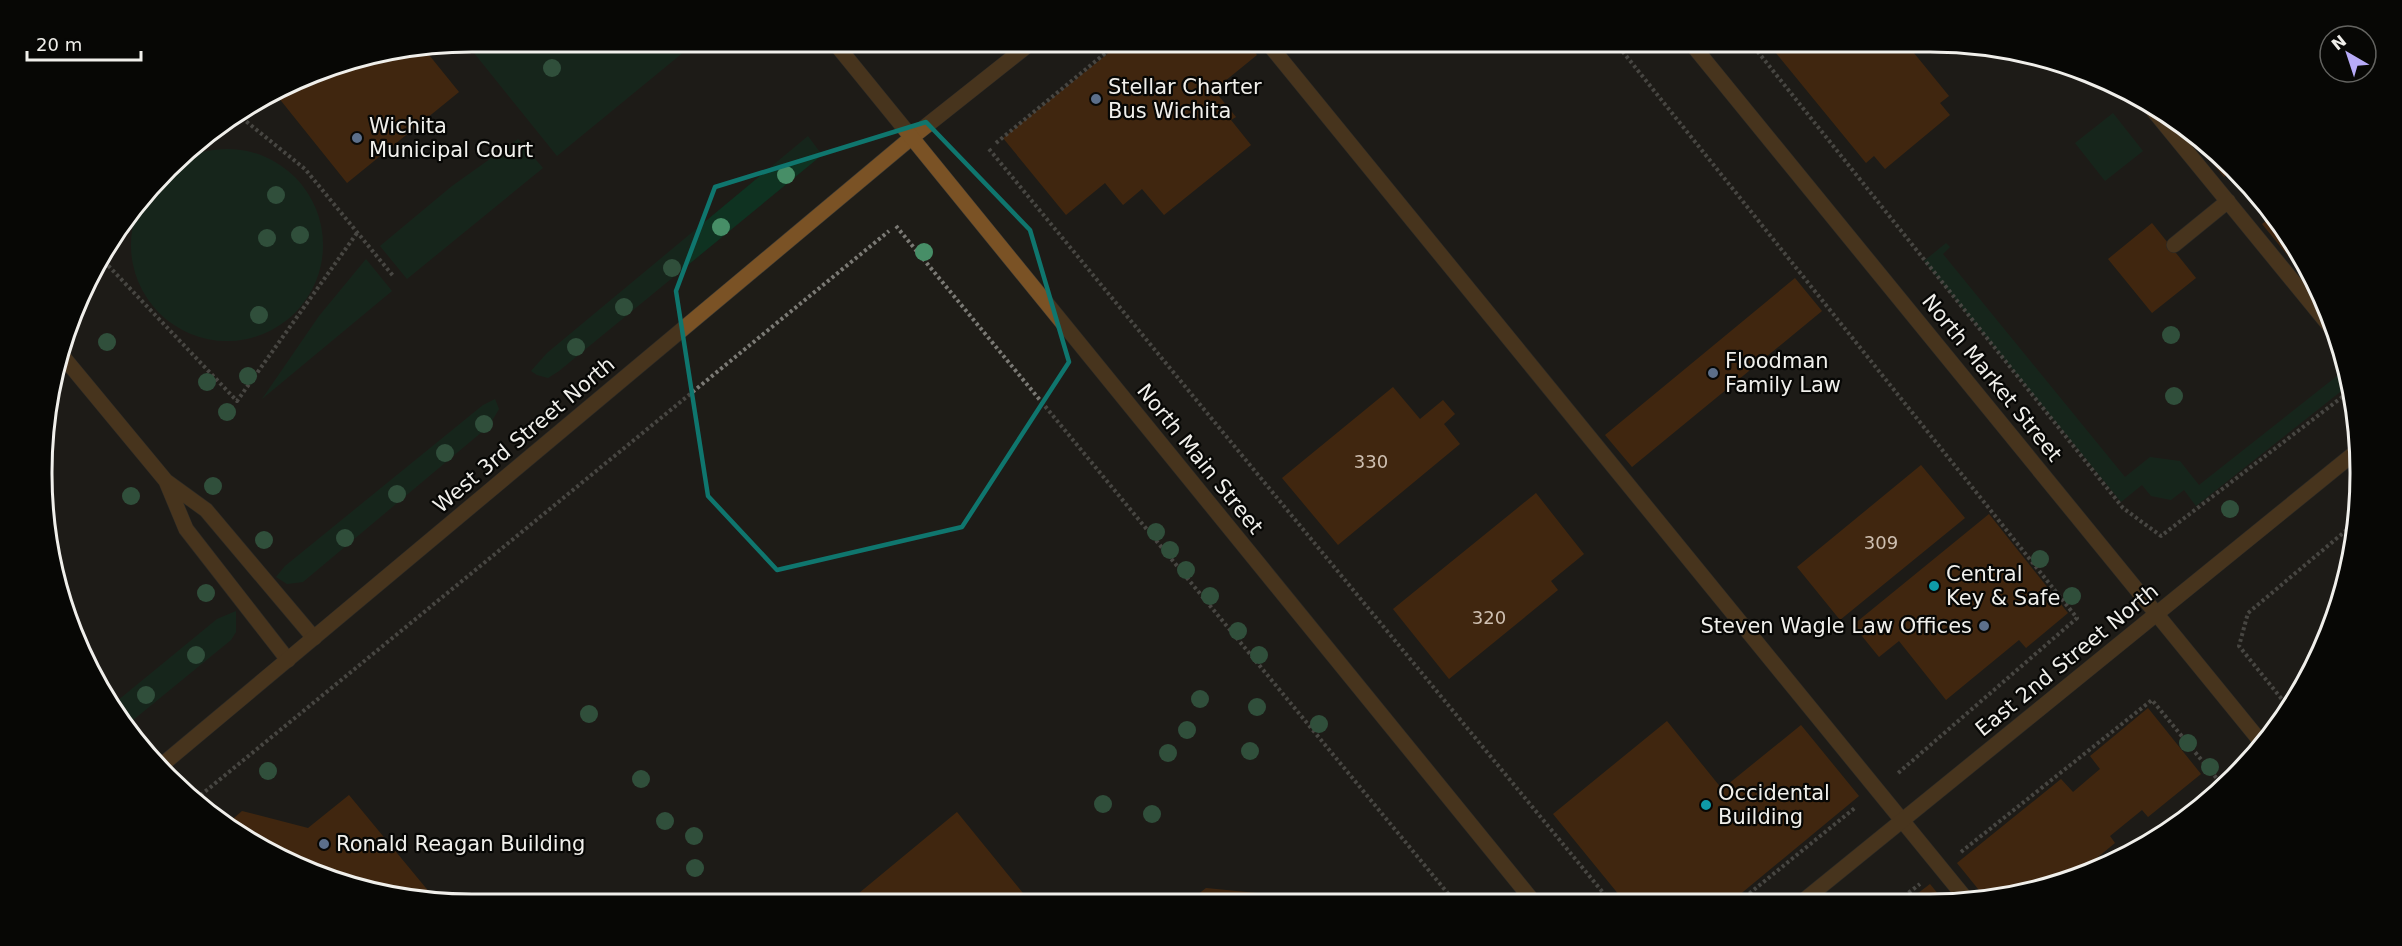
<svg xmlns="http://www.w3.org/2000/svg" width="2402" height="946" font-family="'DejaVu Sans',sans-serif">
<style>
.green{fill:#0f3221}
.building{fill:#6c3406}
.lines{fill:none;stroke-linecap:round;stroke-linejoin:round}
.service-casing{stroke:#3b3a35;stroke-width:16}
.minor-casing{stroke:#3b3a35;stroke-width:16}
.tertiary-casing{stroke:#3b3a35;stroke-width:16}
.path{stroke:#7b7a75;stroke-width:4;stroke-dasharray:3 3;stroke-linecap:butt}
.service{stroke:#7a5225;stroke-width:15}
.minor{stroke:#7a5225;stroke-width:15}
.tertiary{stroke:#7a5225;stroke-width:15}
.tree{fill:#478e67}
.marked{fill:none;stroke:#0f766e;stroke-width:4.5;stroke-linejoin:round}
.service-dot{fill:#5c6f8a;stroke:#070705;stroke-width:2}
.culture-dot{fill:#0f9aa8;stroke:#070705;stroke-width:2}
.labels{text-anchor:middle;dominant-baseline:central;stroke-width:4.5;stroke-linejoin:round;paint-order:stroke}
.number-label{font-size:18px;fill:#cfc0b2}
.poi-label{font-size:21px;fill:#f0efeb;stroke:#070705;text-anchor:start}
.street-label{font-size:21px;fill:#f0efeb;stroke:#070705}
.rim{fill:none;stroke:#f0efeb;stroke-width:3}
</style>
<rect width="100%" height="100%" fill="#1e1c17"/>
<!-- green -->
<path class="green" d="M473,42H696L557,156L466,43Z
M2113,113L2143,151L2105,181L2075,143Z
M808,136L822,155L559,371L548,378L537,375L531,371L547,353Z
M518,139L543,168L407,279L380,246L452,186Z
M131 245a96 96 0 1 1 192 0a96 96 0 1 1-192 0Z
M1946,243L1950,247L1943,254L2125,477L2150,457L2180,461L2199,485L2342,372L2349,385L2196,506L2184,490L2171,500L2151,496L2142,485L2121,502L1924,261Z
M366,259L392,291L262,399L319,316Z
M495,399L499,409L489,426L303,582L287,584L276,577L285,566L483,405Z
M236,611V632L231,640L127,725L111,706L217,619Z"/>
<!-- building -->
<path class="building" d="M1122,42H1247L1257,55L1214,90L1236,117L1231,120L1251,145L1164,215L1142,189L1123,205L1105,183L1066,215L1003,138Z
M1767,42H1905L1949,96L1940,103L1950,115L1885,169L1874,156L1866,163Z
M425,50L459,92L347,183L274,92L334,65Z
M2183,126L2192,131L2233,170L2224,177Z
M2272,216L2302,258L2316,290L2262,224Z
M2152,223L2196,278L2152,313L2108,259Z
M1795,278L1822,311L1632,467L1605,435Z
M1393,387L1420,419L1443,400L1455,414L1444,424L1460,444L1338,545L1282,478Z
M1921,465L1965,518L1840,620L1797,567Z
M1536,493L1584,554L1551,581L1558,590L1449,679L1393,609Z
M1989,514L2068,613L2026,648L2019,640L1946,700L1899,641L1879,657L1853,625Z
M2148,708L2201,774L2148,817L2142,810L2110,836L2115,843L2081,871L1987,900L1957,863L2061,779L2073,792L2100,769L2090,756Z
M1667,721L1722,789L1801,725L1859,796L1732,901H1624L1553,814Z
M349,795L435,899L361,889L283,860L226,825L242,811L308,828Z
M957,812L1031,903H847Z
M1930,884L1943,900H1909Z
M1206,888L1329,900V902H1188Z"/>
<g class="lines">
<!-- service casing -->
<g class="service-casing">
<path id="service" d="M1267,42L1967,900
M2148,104L2337,335
M2174,245L2228,201
M60,353L166,481L206,510L314,638
M166,481L186,529L288,660"/>
</g>
<!-- minor casing -->
<g class="minor-casing">
<path id="minor" d="M163,764L911,138L1032,42"/>
</g>
<!-- tertiary casing -->
<g class="tertiary-casing">
<path id="tertiary" d="M834,42L1533,901
M1690,42L2261,742
M1803,901L2357,451"/>
</g>
<!-- path -->
<path class="path" d="M916,42L923,50L943,42
M1615,42L2077,618L1897,774
M1750,42L2123,508L2161,536L2350,391
M237,114L305,169L394,277
M996,143L1119,42
M989,149L1610,901
M896,226L1455,902
M100,257L237,401L357,233
M2289,708L2239,646L2248,613L2355,523
M196,799L889,231
M1961,852L2152,700L2223,786
M1899,900L1920,884
M1740,901L1856,807"/>
<!-- service -->
<use href="#service" class="service"/>
<!-- minor -->
<use href="#minor" class="minor"/>
<!-- tertiary -->
<use href="#tertiary" class="tertiary"/>
</g>
<!-- trees -->
<g class="tree">
<circle cx="552" cy="68" r="9"/>
<circle cx="786" cy="175" r="9"/>
<circle cx="276" cy="195" r="9"/>
<circle cx="721" cy="227" r="9"/>
<circle cx="300" cy="235" r="9"/>
<circle cx="267" cy="238" r="9"/>
<circle cx="924" cy="252" r="9"/>
<circle cx="672" cy="268" r="9"/>
<circle cx="624" cy="307" r="9"/>
<circle cx="259" cy="315" r="9"/>
<circle cx="2171" cy="335" r="9"/>
<circle cx="107" cy="342" r="9"/>
<circle cx="576" cy="347" r="9"/>
<circle cx="248" cy="376" r="9"/>
<circle cx="207" cy="382" r="9"/>
<circle cx="2174" cy="396" r="9"/>
<circle cx="227" cy="412" r="9"/>
<circle cx="484" cy="424" r="9"/>
<circle cx="445" cy="453" r="9"/>
<circle cx="213" cy="486" r="9"/>
<circle cx="397" cy="494" r="9"/>
<circle cx="131" cy="496" r="9"/>
<circle cx="2230" cy="509" r="9"/>
<circle cx="1156" cy="532" r="9"/>
<circle cx="345" cy="538" r="9"/>
<circle cx="264" cy="540" r="9"/>
<circle cx="1170" cy="550" r="9"/>
<circle cx="2040" cy="559" r="9"/>
<circle cx="1186" cy="570" r="9"/>
<circle cx="206" cy="593" r="9"/>
<circle cx="1210" cy="596" r="9"/>
<circle cx="2072" cy="596" r="9"/>
<circle cx="1238" cy="631" r="9"/>
<circle cx="196" cy="655" r="9"/>
<circle cx="1259" cy="655" r="9"/>
<circle cx="146" cy="695" r="9"/>
<circle cx="1200" cy="699" r="9"/>
<circle cx="1257" cy="707" r="9"/>
<circle cx="589" cy="714" r="9"/>
<circle cx="1319" cy="724" r="9"/>
<circle cx="1187" cy="730" r="9"/>
<circle cx="2188" cy="743" r="9"/>
<circle cx="1250" cy="751" r="9"/>
<circle cx="1168" cy="753" r="9"/>
<circle cx="2210" cy="767" r="9"/>
<circle cx="268" cy="771" r="9"/>
<circle cx="641" cy="779" r="9"/>
<circle cx="1103" cy="804" r="9"/>
<circle cx="1152" cy="814" r="9"/>
<circle cx="665" cy="821" r="9"/>
<circle cx="694" cy="836" r="9"/>
<circle cx="695" cy="868" r="9"/>
</g>
<!-- marked area -->
<path d="M0 0H2402V946H0ZM926,122L1030,230L1069,362L962,527L777,570L708,496L676,291L715,187Z" fill="#1e1c17" fill-opacity=".55" fill-rule="evenodd"/>
<path class="marked" d="M926,122L1030,230L1069,362L962,527L777,570L708,496L676,291L715,187Z"/>
<!-- markers -->
<g class="service-dot">
<circle cx="1096" cy="99" r="6"/>
<circle cx="357" cy="138" r="6"/>
<circle cx="1713" cy="373" r="6"/>
<circle cx="1984" cy="626" r="6"/>
<circle cx="324" cy="844" r="6"/>
</g>
<g class="culture-dot">
<circle cx="1934" cy="586" r="6"/>
<circle cx="1706" cy="805" r="6"/>
</g>
<g class="labels">
<!-- number labels -->
<g class="number-label">
<text x="1371" y="461">330</text>
<text x="1881" y="542">309</text>
<text x="1489" y="617">320</text>
</g>
<!-- poi labels -->
<g class="poi-label">
<text x="1108" y="87">Stellar Charter<tspan x="1108" dy="24">Bus Wichita</tspan></text>
<text x="369" y="126">Wichita<tspan x="369" dy="24">Municipal Court</tspan></text>
<text x="1725" y="361">Floodman<tspan x="1725" dy="24">Family Law</tspan></text>
<text x="1946" y="574">Central<tspan x="1946" dy="24">Key &amp; Safe</tspan></text>
<text x="1972" y="626" text-anchor="end">Steven Wagle Law Offices</text>
<text x="1718" y="793">Occidental<tspan x="1718" dy="24">Building</tspan></text>
<text x="336" y="844">Ronald Reagan Building</text>
</g>
<!-- street labels -->
<g class="street-label">
<text transform="translate(1992 378) rotate(51)">North Market Street</text>
<text transform="translate(524 435) rotate(-40)">West 3rd Street North</text>
<text transform="translate(1200 459) rotate(51)">North Main Street</text>
<text transform="translate(2067 660) rotate(-39)">East 2nd Street North</text>
</g>
</g>
<!-- crop -->
<path d="M0 0H2402V946H0ZM472 52H1930A420 420 0 0 1 2350 472V474A420 420 0 0 1 1930 894H472A420 420 0 0 1 52 474V472A420 420 0 0 1 472 52Z" fill="#070705" fill-rule="evenodd"/>
<path class="rim" d="M472 52H1930A420 420 0 0 1 2350 472V474A420 420 0 0 1 1930 894H472A420 420 0 0 1 52 474V472A420 420 0 0 1 472 52Z"/>
<!-- north arrow -->
<g transform="translate(2348 54) rotate(321)"><circle r="28" fill="#070705" stroke="#646461" stroke-width="1.5"/>
<path d="M0-4.5L10 22L0 15L-10 22Z" fill="#b7abf8"/>
<text y="-9" font-size="16" font-weight="bold" text-anchor="middle" fill="#f0efeb">N</text>
</g>
<!-- scale -->
<path d="M27 51v9h114v-9" fill="none" stroke="#f0efeb" stroke-width="3"/>
<text x="36" y="51" font-size="18" fill="#f0efeb" stroke="#070705" stroke-width="4.5" paint-order="stroke">20 m</text>
</svg>
